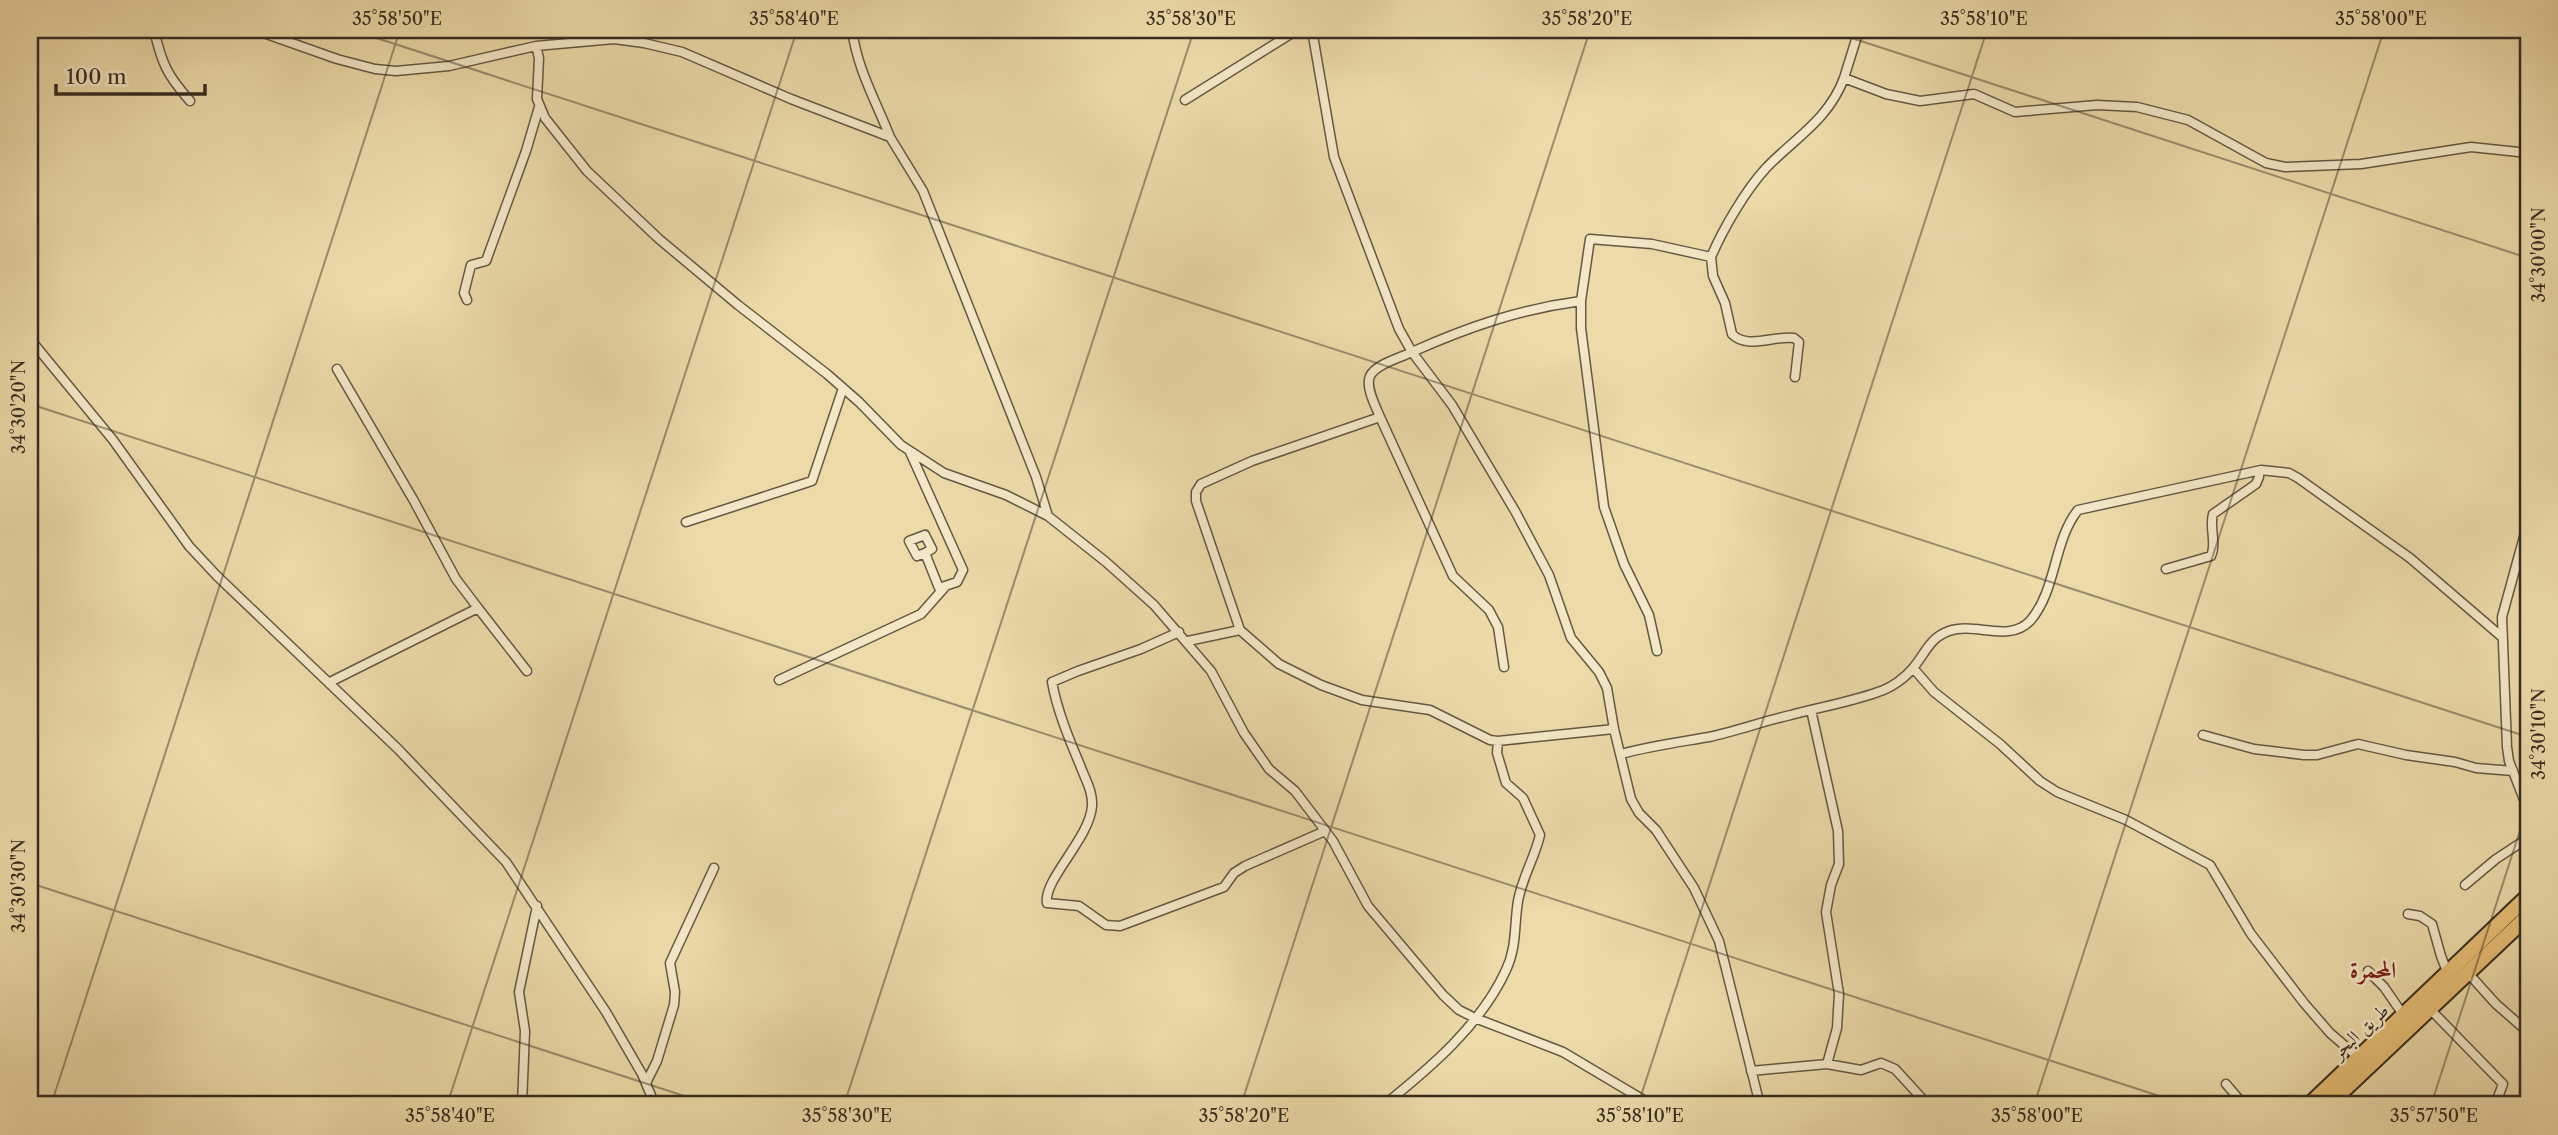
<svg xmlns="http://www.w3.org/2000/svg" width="2558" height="1135" font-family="'Libre Caslon Text',Amiri,serif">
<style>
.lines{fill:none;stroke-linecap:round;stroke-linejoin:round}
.street-casing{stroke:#645843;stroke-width:11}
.highway-casing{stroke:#362c21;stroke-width:18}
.street{stroke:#f3e7c7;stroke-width:8}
.highway{stroke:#e6bd74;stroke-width:14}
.ticks{fill:none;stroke:#362c21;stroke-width:2;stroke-opacity:0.45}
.labels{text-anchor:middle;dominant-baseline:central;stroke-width:5;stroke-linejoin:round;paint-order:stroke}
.street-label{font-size:19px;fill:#362c21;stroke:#f3e7c7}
.quarter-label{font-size:23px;font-weight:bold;fill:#7a1f14;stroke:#f3e7c7}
.neatline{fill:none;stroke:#362c21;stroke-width:2.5}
.ticks-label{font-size:18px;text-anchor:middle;fill:#362c21}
</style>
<rect width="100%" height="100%" fill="#ecdaa9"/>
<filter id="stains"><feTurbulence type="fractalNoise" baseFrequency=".00286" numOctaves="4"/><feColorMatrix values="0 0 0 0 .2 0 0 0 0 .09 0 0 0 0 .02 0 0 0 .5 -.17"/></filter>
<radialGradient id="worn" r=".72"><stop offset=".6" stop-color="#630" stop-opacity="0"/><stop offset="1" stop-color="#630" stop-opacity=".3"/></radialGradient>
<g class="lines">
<!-- street casing -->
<g class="street-casing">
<path id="street" d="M154,30C162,64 167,75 190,101
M255,30L337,59L375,69L396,71L449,66L536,46L614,39L644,43L682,52L791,99L890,137C875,99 858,71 852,30
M1312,30L1334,157L1399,329L1412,352L1452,405L1515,511L1549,575L1571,638L1599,672L1607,688L1614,729L1631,799L1639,813L1656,830L1694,888L1719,941L1760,1105
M536,46L539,58L537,99L545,118L587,171L659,239L738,305L827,374L859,402L901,445L944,473L1006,495L1048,516L1106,562L1154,605L1211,671L1244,733L1269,769L1295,791L1333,841L1368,906L1443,995L1459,1010L1475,1018L1563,1052L1652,1105
M1844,78L1859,30
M1185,100L1297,30
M890,137L923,191L1036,477L1048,516
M1711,257L1713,276L1725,303L1732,334C1747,350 1775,335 1794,338L1799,342L1795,377
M467,300L464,293L471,265L486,261L526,151L539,107
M30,339L113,440L189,546L217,576L398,749L506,862L606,1012L642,1074L655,1105
M337,369L414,501L456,579L478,608
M1380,417L1453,576L1489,610L1498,627L1504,667
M910,452L963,570L957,582L939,588L925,553L917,556L909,541L925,535L932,549L925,553
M686,522L812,481L843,388
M2528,522L2502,617L2507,747L2509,761L2528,810
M2166,569L2211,556C2217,543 2209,528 2213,514L2256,484L2259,477V471
M1240,630L1279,664L1321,685L1362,700L1430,710L1490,740L1498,741L1614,729
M1179,632L1141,649L1078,671L1052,682C1057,710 1069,739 1080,765C1085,779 1093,791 1092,806C1090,838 1043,880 1047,903L1079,906L1106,925L1120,926L1224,887L1234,873L1245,866L1325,831
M1188,641L1240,630L1196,501V492L1201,484L1252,461L1380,417C1376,407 1365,387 1370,376C1376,364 1400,358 1412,352C1468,327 1520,309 1581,301
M1657,651L1649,615L1624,564L1604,507L1581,328V301L1590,239L1652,244L1711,257C1723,229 1745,191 1766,168C1795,138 1829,119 1844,78L1886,94L1920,101L1974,94L2015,112L2097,105L2137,107L2188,120L2266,163L2285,167L2361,164L2471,147L2528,153
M1913,668L1934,692L2000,744L2040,781L2057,792L2126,820L2210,865L2251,934L2304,1003L2330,1033L2359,1058
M779,680L921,614L944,588
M330,682L478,608L527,671
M1811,710L1838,831L1839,864L1831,885L1826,912L1839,994L1837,1028L1827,1064
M2203,735L2254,749L2304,755H2317L2358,744L2406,755L2455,762L2476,768L2513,771
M1621,754C1650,746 1680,742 1709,737C1737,731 1764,721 1791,715C1821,707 1850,702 1878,692C1891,688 1905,678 1913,668C1926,653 1929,638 1949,631C1975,622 2009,643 2030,621C2057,590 2053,541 2078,510L2261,470L2289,473L2298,478L2410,558L2502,637
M2465,885L2496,859L2528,838
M2408,914L2420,916L2432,924L2441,956L2448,974
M2368,971L2384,987L2404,1016
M2468,973L2496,1004L2528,1032
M2430,1009L2503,1084L2495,1105
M1751,1071L1827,1064L1861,1070L1881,1063L1895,1069L1928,1105
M646,1083L657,1061L674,1005L675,992L670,963L714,868
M2226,1084L2244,1105
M522,1105L525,1031L519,992L537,906
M1384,1105C1430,1068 1481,1025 1506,970C1517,947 1514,925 1518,901C1522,878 1535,857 1540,835L1523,798L1506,783L1497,753L1498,741"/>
</g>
<!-- highway casing -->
<g class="highway-casing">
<path id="highway" d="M2309,1105L2528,896
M2328,1105L2528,916"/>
</g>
<!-- street -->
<use href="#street" class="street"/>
<!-- highway -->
<use href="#highway" class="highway"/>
</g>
<!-- ticks -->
<path class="ticks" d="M352,30L2528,737M1827,30L2528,258M30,404L2187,1105M30,883L712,1105M51,1105L400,30M447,1105L797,30M844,1105L1194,30M1241,1105L1590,30M1638,1105L1987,30M2034,1105L2384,30M2431,1105L2528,806"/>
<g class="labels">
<!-- street labels -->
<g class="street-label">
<text transform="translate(2360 1031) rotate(-43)">طريق البحر</text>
</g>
<!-- quarter labels -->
<g class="quarter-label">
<text x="2373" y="970">المحمرة</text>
</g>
</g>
<!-- margin -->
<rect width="2558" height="1135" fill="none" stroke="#ecdaa9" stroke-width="77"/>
<!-- scale -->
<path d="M56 84v10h149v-10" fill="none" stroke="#362c21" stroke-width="3.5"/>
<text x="66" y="84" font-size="21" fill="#362c21" stroke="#f3e7c7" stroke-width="5" paint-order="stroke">100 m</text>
<rect x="38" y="38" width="2482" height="1058" class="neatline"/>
<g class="ticks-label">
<text x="397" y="25">35°58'50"E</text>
<text x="794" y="25">35°58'40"E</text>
<text x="1191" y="25">35°58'30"E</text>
<text x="1587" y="25">35°58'20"E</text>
<text x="1984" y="25">35°58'10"E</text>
<text x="2381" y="25">35°58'00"E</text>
<text transform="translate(2539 255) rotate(-90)" y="6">34°30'00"N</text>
<text transform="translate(19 407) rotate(-90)" y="6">34°30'20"N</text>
<text transform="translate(2539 734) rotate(-90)" y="6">34°30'10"N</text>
<text transform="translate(19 886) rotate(-90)" y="6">34°30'30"N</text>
<text x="450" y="1122">35°58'40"E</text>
<text x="847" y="1122">35°58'30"E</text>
<text x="1244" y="1122">35°58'20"E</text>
<text x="1640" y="1122">35°58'10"E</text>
<text x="2037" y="1122">35°58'00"E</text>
<text x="2434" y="1122">35°57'50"E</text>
</g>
<rect width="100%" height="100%" filter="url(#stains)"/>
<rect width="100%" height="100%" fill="url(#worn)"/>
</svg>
